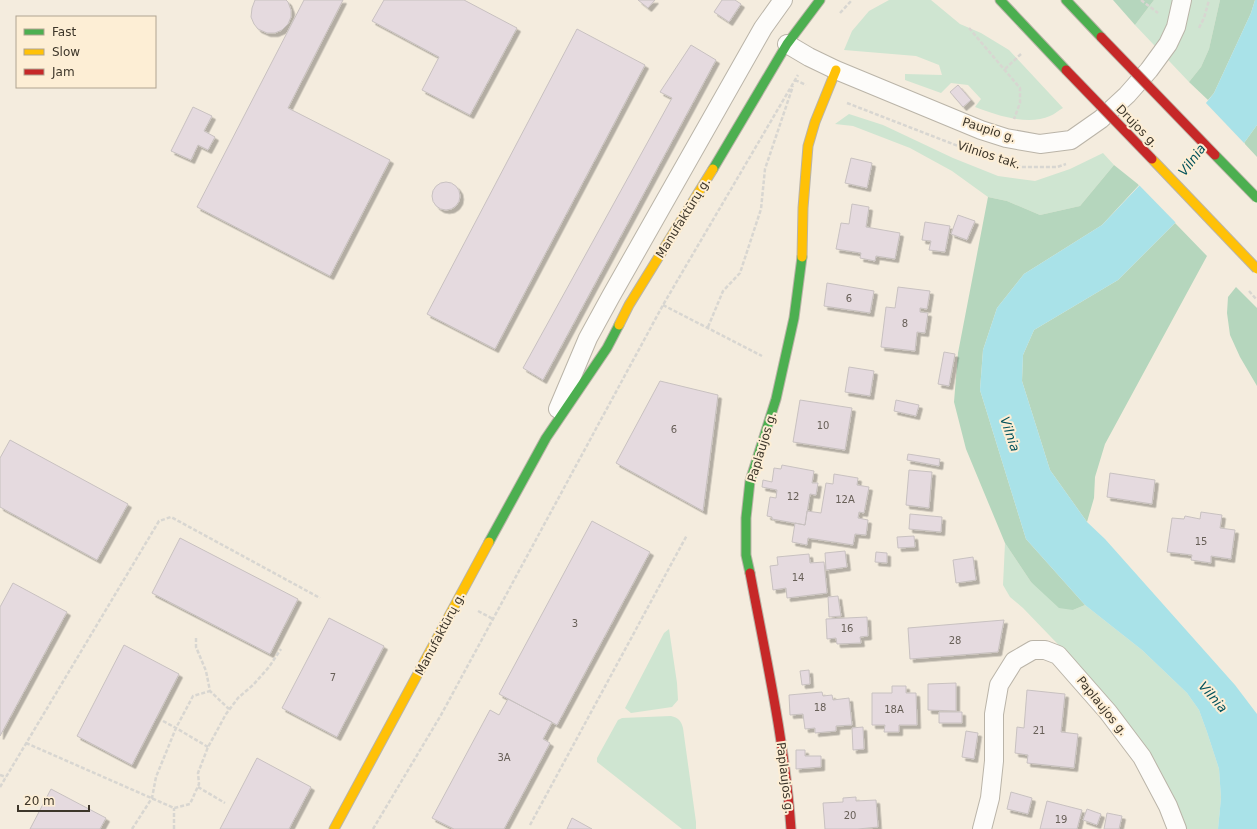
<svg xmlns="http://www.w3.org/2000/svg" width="1257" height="829" font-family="'DejaVu Sans',sans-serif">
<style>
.green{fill:#cfe5d1}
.forest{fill:#b5d6bd}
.water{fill:#a9e2e8}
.pier{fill:#f4ecde}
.building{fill:#e5dadf;stroke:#c8c1c0;filter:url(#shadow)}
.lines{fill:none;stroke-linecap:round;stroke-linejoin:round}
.street-casing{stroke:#bab4a8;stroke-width:20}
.fast-casing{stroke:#bab4a8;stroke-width:11}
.slow-casing{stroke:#bab4a8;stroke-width:11}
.jam-casing{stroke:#bab4a8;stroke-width:11}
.path{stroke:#d8d6d1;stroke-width:2.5;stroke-dasharray:4 2;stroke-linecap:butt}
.street{stroke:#fdfcfa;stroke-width:18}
.fast{stroke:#4caf50;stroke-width:9}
.slow{stroke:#ffc107;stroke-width:9}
.jam{stroke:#c62828;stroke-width:9}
.fast-bridge-casing{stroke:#bab4a8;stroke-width:11;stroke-linecap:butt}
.slow-bridge-casing{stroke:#bab4a8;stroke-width:11;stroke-linecap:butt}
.jam-bridge-casing{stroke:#bab4a8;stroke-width:11;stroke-linecap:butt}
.path-bridge{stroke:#d8d6d1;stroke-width:2.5;stroke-dasharray:4 2;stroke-linecap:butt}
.fast-bridge{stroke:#4caf50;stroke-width:9}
.slow-bridge{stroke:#ffc107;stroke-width:9}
.jam-bridge{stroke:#c62828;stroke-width:9}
.labels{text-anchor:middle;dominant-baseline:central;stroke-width:4;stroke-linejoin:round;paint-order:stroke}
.number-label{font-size:10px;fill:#675f57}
.street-label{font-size:12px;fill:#3d362a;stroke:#fdeed5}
.water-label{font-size:13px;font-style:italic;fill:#02525c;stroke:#fdeed5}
</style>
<defs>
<filter id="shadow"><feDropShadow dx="3.5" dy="3.5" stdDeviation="0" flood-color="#0004"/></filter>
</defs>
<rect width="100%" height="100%" fill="#f4ecde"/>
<!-- green -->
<path class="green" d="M889,0H931L960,24L981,33L1009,50L1063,108C1059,110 1055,114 1050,116C1028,126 996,115 975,107L981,99L968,85L951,83L941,93L905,80V74L942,75L939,65L916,56L844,50L852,31L869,11Z
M1154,0H1220L1209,49L1201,67L1189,82L1135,25Z
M849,114L883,125L953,158L998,176L1035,181L1070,169L1103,153L1114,165L1080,206L1040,215L1007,201L988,197L952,171L910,148L853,126L835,124Z
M1005,543L1031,582L1073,610L1085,605L1142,650L1187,693L1199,710L1207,732L1219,769L1221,798L1218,829H1186L1184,820L1156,764L1121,717L1076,663L1023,608L1010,597L1003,585Z
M669,629L677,683L678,700L672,707L631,713L625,708L664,633Z
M671,716C678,718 681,720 683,728L696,822V829H682L597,762V758L618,720L622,718Z"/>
<!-- forest -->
<path class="forest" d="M1113,0H1154L1135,25Z
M1220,0H1255L1251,13L1214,93L1208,100L1189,82L1201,67L1209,49Z
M1257,125V157L1244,143Z
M1114,165L1139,185L1102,225L1024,274L997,308L983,350L980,390L1026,539L1085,605L1073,610L1059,608L1031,582L1005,543L966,449L954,402L958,353L988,197L1007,201L1040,215L1080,206Z
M1175,223L1207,256L1105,444L1095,477L1094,498L1087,522L1050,470L1022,381L1023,355L1034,330L1118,280Z
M1236,287L1257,308V386L1240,357L1230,335L1227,313L1228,297Z"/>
<!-- water -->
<path class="water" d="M1255,0H1257V125L1244,143L1175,223L1118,280L1034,330L1023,355L1022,381L1050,470L1087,522L1105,539L1235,685L1257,714V829H1218L1221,798L1219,769L1207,732L1199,710L1187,693L1142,650L1085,605L1026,539L980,390L983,350L997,308L1024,274L1102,225L1140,185L1214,93L1251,13Z"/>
<!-- pier -->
<path class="pier" d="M1204,101L1245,144L1177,224L1138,184Z"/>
<!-- building -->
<path class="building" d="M255,0H286L288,2L291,10V17L288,24L282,30L275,33H267L258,29L254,24L251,17L252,8Z
M304,0H343L288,108L390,160L330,276L197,207Z
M384,0H464L517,28L470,115L422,90L439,57L372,21Z
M638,0H655L648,8Z
M722,0H735L741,4L729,22L714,12Z
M577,29L645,65L495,349L427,314Z
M691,45L716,60L543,380L523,368L672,98L660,92Z
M958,85L971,100L963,107L950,92Z
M193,107L212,116L204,131L215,137L208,150L198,145L191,160L171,151Z
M851,158L872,163L867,188L845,183Z
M432 196a14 14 0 1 1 28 0a14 14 0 1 1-28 0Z
M852,204L869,207L866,227L900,233L895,259L876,256L875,261L860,258L861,253L836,249L841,223L849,224Z
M958,215L975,221L967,240L951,234Z
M925,222L950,226L945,252L929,250L931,241L922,240Z
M827,283L874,291L870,313L824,306Z
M898,287L930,291L927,309L920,308V312L928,313L925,333L917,332L915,351L881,347L886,307L895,308Z
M944,352L955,354L949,386L938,384Z
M849,367L874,371L870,396L845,392Z
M660,381L718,395L703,511L616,463Z
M800,400L852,408L845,450L793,442Z
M896,400L919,405L916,416L894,411Z
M10,440L128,504L97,560L0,507V458Z
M908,454L940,459L939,466L907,460Z
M782,465L814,471L812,483H818L816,495L810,494L805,525L772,519V517L767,516L770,497L776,498L777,490L762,487L763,480L772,482L774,468L781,469Z
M909,470L932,472L929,508L906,505Z
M1110,473L1155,480L1152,504L1107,497Z
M834,474L858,478L857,485L869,487L864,513L859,512L858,518L868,520L866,535L855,534L853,545L808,538L807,545L792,542L795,523L805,525L807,511L821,513L826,483L833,484Z
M1201,512L1222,515L1220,528L1235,530L1231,559L1211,556V563L1191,560L1192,555L1167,552L1172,518L1184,519L1185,516L1200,519Z
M910,514L942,517L941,532L909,529Z
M592,521L650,552L557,725L499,694Z
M914,536L915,547L898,548L897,537Z
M180,538L298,599L270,654L152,593Z
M845,551L847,567L826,570L825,553Z
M876,552L887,553V563L875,562Z
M809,554L810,563L824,562L827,593L787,598L786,588L773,590L770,566L778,565L777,557Z
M973,557L976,580L956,583L953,560Z
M13,583L67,612L0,736V607Z
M838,596L841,616L829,617L828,597Z
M867,617L868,636L860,637L861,643L837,644L836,638L827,639L826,619Z
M329,618L384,646L337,737L282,708Z
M1004,620L998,652L910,659L908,628Z
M124,645L179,674L132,765L77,736Z
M809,670L810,684L802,685L800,671Z
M956,683V711L928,710V684Z
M892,686H906V693H916L917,725H899V732H884L885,725H872V693H892Z
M1027,690L1065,694L1061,732L1078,734L1074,768L1027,763L1028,755L1015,753L1017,727L1024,728Z
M822,692L823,696L832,695L833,700L849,698L852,725L836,726V731L815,733V728L805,729L803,714L790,715L789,695Z
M508,699L552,722L543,739L550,743L504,829H454L432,818L490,710L499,715Z
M939,712H962V723H939Z
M863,727L864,749L853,750L852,728Z
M966,731L978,733L974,759L962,757Z
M796,750H805V756H821V767L796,769Z
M257,758L311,787L289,829H220Z
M51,789L106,818L100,829H30Z
M1011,792L1032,798L1028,814L1007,809Z
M856,797V801L876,800L878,827L858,829H825L823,803L843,802V798Z
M1047,801L1082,810L1077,829H1040Z
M1087,809L1101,814L1097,825L1083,820Z
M1107,813L1122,816L1119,829H1104Z
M572,818L592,829H567Z"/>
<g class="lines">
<!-- street casing -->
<g class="street-casing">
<path id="street" d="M787,44L809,57L836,70L981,130L1006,138L1040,144L1071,140L1101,119L1127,95L1149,70L1168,44L1176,27L1182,0
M558,409L588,338L611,296L763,28L783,0
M982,829L990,798L994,761V714L999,685L1014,661L1033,650H1045L1058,655L1108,712L1142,757L1168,806L1177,829"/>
</g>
<!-- fast casing -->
<g class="fast-casing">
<path id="fast" d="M1000,0L1066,70
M1066,0L1101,37
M713,169L787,44L820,0
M489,542L546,438L607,348L619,325
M750,573L746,555V518L750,481L776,399L794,318L802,257"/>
</g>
<!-- slow casing -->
<g class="slow-casing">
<path id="slow" d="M802,257L803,208L808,146L815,122L836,70
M619,325L629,305L713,169
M334,829L489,542"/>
</g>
<!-- jam casing -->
<g class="jam-casing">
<path id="jam" d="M750,573C766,658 785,743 791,829"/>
</g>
<!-- path -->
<path class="path" d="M1141,0L1158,13
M840,13L852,0
M969,28L1020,88V103L1014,119
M1199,28L1204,18L1209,0
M1005,69L1021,54
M795,80L806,85
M847,103L958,146
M999,160L1021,167H1057L1066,164
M663,305L762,356
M708,327L723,291L740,273L761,209L765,169L793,86
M478,611L493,619
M196,638V647L206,671L210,691L229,709
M163,721L176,728L208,747
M26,743L174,808L190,804L199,784L198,773L208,747L226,714L238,698L253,685L269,667L281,649
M0,775L6,777
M0,787L159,521L171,517L320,598
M198,787L225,803
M530,825L687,535
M132,829L152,798L156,777L176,728L193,696L210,691
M174,829V808
M373,829L441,715L663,305L798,75"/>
<!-- street -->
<use href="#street" class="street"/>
<!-- fast -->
<use href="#fast" class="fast"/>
<!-- slow -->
<use href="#slow" class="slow"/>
<!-- jam -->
<use href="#jam" class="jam"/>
<!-- fast-bridge casing -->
<g class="fast-bridge-casing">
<path id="fast-bridge" d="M1215,155L1257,198"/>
</g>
<!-- slow-bridge casing -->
<g class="slow-bridge-casing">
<path id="slow-bridge" d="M1152,159L1257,269"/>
</g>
<!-- jam-bridge casing -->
<g class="jam-bridge-casing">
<path id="jam-bridge" d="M1101,37L1215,155
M1066,70L1152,159"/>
</g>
<!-- path-bridge -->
<path class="path-bridge" d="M1249,291L1257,300"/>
<!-- fast-bridge -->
<use href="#fast-bridge" class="fast-bridge"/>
<!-- slow-bridge -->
<use href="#slow-bridge" class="slow-bridge"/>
<!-- jam-bridge -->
<use href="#jam-bridge" class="jam-bridge"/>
</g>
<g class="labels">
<!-- number labels -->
<g class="number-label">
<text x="849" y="298">6</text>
<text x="905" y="323">8</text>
<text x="823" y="425">10</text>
<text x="674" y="429">6</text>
<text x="793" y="496">12</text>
<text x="845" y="499">12A</text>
<text x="1201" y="541">15</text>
<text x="798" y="577">14</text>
<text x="575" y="623">3</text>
<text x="847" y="628">16</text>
<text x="955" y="640">28</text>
<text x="333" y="677">7</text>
<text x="820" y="707">18</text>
<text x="894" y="709">18A</text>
<text x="1039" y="730">21</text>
<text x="504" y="757">3A</text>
<text x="850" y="815">20</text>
<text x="1061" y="819">19</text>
</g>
<!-- street labels -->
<g class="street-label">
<text transform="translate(1137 126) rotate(46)">Drujos g.</text>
<text transform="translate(989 130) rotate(18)">Paupio g.</text>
<text transform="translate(989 155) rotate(18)">Vilnios tak.</text>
<text transform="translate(683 218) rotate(-58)">Manufaktūrų g.</text>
<text transform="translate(762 447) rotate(-73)">Paplaujos g.</text>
<text transform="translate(440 634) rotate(-62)">Manufaktūrų g.</text>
<text transform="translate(1102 706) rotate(51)">Paplaujos g.</text>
<text transform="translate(785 778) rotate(83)">Paplaujos g.</text>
</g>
<!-- water labels -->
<g class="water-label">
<text transform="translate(1192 160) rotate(-53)">Vilnia</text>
<text transform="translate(1010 434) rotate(71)">Vilnia</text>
<text transform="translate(1213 697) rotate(49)">Vilnia</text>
</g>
</g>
<!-- legend -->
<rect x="16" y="16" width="140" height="72" fill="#fdeed5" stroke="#b0a491"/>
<rect x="24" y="29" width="20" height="6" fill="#4caf50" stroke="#b0a491"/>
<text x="52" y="36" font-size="12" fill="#3d362a">Fast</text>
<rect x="24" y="49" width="20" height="6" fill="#ffc107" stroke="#b0a491"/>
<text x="52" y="56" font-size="12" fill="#3d362a">Slow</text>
<rect x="24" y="69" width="20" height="6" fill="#c62828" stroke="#b0a491"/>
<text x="52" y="76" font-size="12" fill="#3d362a">Jam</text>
<!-- scale -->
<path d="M18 805v6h71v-6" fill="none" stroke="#3d362a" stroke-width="2"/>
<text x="24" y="805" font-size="12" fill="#3d362a" stroke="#fdeed5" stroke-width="3" paint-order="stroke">20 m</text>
</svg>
